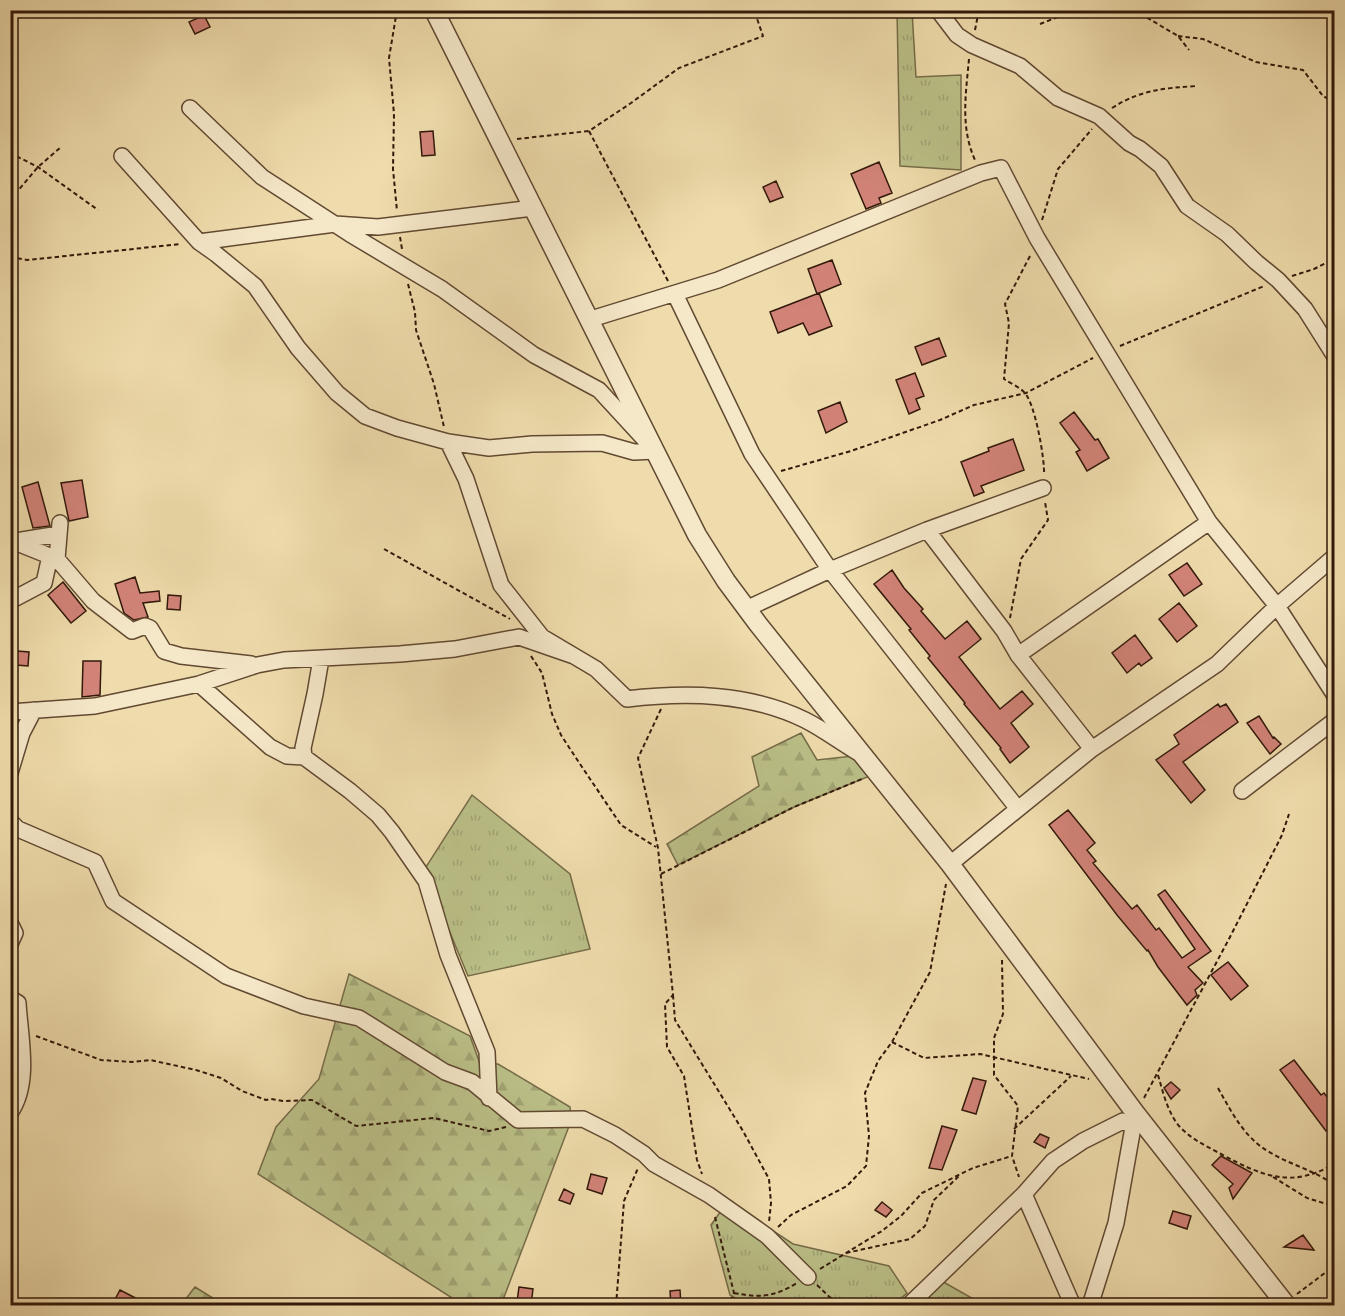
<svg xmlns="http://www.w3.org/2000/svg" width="1345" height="1316" font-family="'IM FELL French Canon',serif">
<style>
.grass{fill:url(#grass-tufts);stroke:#766c49;stroke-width:1.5}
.forest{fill:url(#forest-firs);stroke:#766c49;stroke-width:1.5}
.building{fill:#d28378;stroke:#32180a;stroke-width:1.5}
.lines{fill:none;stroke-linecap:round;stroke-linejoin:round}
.minor-casing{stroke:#614932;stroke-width:18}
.tertiary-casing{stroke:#614932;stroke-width:21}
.path{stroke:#32180a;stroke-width:2;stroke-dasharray:4.5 3;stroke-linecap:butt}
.minor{stroke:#f5e8c9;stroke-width:15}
.tertiary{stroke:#f5e8c9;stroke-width:18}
</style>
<defs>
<pattern id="grass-tufts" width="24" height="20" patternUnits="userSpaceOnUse" patternTransform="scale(1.5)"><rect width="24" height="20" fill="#bbc088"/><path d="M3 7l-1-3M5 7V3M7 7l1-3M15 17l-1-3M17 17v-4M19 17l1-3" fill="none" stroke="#a1a474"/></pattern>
<pattern id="forest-firs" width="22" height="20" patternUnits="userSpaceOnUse" patternTransform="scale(1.5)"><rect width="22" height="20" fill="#bbc088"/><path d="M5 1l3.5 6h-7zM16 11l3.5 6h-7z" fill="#a1a474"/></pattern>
</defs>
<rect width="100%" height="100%" fill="#efdcac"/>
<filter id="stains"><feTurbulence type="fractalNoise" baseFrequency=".00333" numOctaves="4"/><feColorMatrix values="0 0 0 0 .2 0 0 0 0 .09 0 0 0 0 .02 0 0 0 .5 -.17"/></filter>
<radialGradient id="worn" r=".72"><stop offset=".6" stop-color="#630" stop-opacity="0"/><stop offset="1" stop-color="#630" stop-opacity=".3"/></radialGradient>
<!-- grass -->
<path class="grass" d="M897,11H912L916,77L961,75V170L900,166Z
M472,795L570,874L590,949L468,976L424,870Z
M728,1201L793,1244L889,1266L907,1293L893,1305H748L730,1295L711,1225Z
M940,1280L984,1305L918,1306Z"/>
<!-- forest -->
<path class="forest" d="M801,733L817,760L862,755L877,773L794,807L678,865L667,844L759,786L752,757Z
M349,974L470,1036L480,1064H498L570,1107L571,1121L501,1305H463L258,1174L276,1127L319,1079Z
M195,1287L224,1305H181Z"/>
<!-- building -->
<path class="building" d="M204,15L210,27L195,34L189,22Z
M433,131L435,155L422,156L420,132Z
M879,162L892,193L879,198L881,203L866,209L851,174Z
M776,181L783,197L770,202L763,187Z
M832,260L841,284L817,294L808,269Z
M819,293L832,326L809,335L803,323L778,333L770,312Z
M939,338L946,356L922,365L915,347Z
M915,373L924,396L916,399L920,409L909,414L896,380Z
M840,402L847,422L826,433L818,411Z
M1074,412L1095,440L1098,439L1109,458L1087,471L1076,452L1080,450L1060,423Z
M1013,439L1024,470L981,486L984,492L974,496L961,462L989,451L988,448Z
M82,480L88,517L69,521L61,483Z
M38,482L50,526L33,528L22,487Z
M1187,563L1202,584L1184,596L1169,575Z
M892,570L904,588L923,609L921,611L945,639L967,621L981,639L959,657L1000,709L1022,691L1033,704L1011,723L1029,747L1010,763L1000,749L1001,748L964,704L965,703L928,658L930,656L909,630L911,629L874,584Z
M135,577L140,593L159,591L160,601L143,603L148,617L134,620L124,613L115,584Z
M63,582L86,611L71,623L48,595Z
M168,595L181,596L180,610L167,609Z
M1179,603L1197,626L1177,642L1159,619Z
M1135,635L1152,658L1141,666L1139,663L1127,673L1112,653Z
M17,651L29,652L28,666L16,665Z
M83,661H101L100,695L82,697Z
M1218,704L1220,707L1226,704L1238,722L1183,762L1205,790L1191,803L1156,760L1179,744L1174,735Z
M1259,716L1273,738L1274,737L1281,744L1270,754L1247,723Z
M1068,810L1095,843L1087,850L1096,861L1093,863L1132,909L1137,905L1156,930L1159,928L1182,958L1195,949L1158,895L1165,890L1211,951L1188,967L1203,983L1195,990L1197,995L1187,1005L1158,967L1148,950L1147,951L1117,915L1049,825Z
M1228,962L1248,986L1231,1000L1211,975Z
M1294,1060L1321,1095L1324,1093L1335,1107V1125L1326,1131L1280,1070Z
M973,1078L986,1081L976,1114L962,1110Z
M1171,1082L1180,1090L1171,1099L1164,1088Z
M942,1126L957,1130L942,1170L929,1168Z
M1040,1134L1049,1138L1045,1148L1034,1142Z
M1221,1156L1252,1173L1233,1199L1229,1188L1233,1184L1212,1165Z
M591,1174L607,1178L602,1194L587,1189Z
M564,1189L574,1194L570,1204L559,1200Z
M882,1202L892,1210L886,1217L875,1210Z
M1173,1211L1191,1216L1187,1229L1169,1223Z
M1303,1235L1314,1250L1284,1247Z
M519,1287L533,1289L531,1305L517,1302Z
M120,1290L149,1305H112Z
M680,1290L681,1305H671L670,1291Z"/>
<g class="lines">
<!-- minor casing -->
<g class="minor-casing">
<path id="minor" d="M938,10L957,35L972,45L1020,66L1058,98L1099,116L1129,143L1140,149L1161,166L1187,206L1227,234L1256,262L1278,280L1305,309L1334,355
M190,108L262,177L350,234L442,289L534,355L599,390L645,440
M122,156L199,242L216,254L255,286L298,348L337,393L365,416L397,428L448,442L489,448L532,444L602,443L634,452L655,451
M199,242L335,224L378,227L533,208
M675,294L752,454L830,570L746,609
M591,319L718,280L981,173L1001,168L1037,238L1209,522L1277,606L1334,694
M448,442L466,479L501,585L542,637L596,669L627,699C687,692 750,693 805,720C823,729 840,742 857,752
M60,523L57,559L93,601L132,631L145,626L150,628L164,651L181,656L251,664
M927,530L1004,631L1018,655L1092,749
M12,541L57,559
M16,541L59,534
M10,601L44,583L50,556
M1018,655L1209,522
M321,659L315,694L303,748L304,757L350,791L378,815L392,832L426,881L448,955L487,1052L489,1098
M199,684L270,747L287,756L304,757
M10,712L95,706L199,684L257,665L284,660L400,654L455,649L519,637L574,656
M10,773L22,733L34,710
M1242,791L1334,721
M1018,809L830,570L927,530L1043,488
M10,821L18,829L95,862L113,901L226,976L304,1006L359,1018L445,1072L472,1082L518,1120L583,1119L615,1135L644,1154L654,1164L709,1195L767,1236L808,1277
M950,864L1092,749L1217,664L1277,606L1334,557
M10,923L15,933L10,944
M10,998L18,1003C20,1038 31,1083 10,1113
M1024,1194L1073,1306
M908,1306L1024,1194L1053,1161L1083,1141L1123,1121L1132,1124
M1090,1306L1116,1223L1135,1116"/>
</g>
<!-- tertiary casing -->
<g class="tertiary-casing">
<path id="tertiary" d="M434,10L697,535L726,581L758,624L950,864L1136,1114L1287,1306"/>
</g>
<!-- path -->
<path class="path" d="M397,10L389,58L394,114L393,169L397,211
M1134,10L1178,36L1189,50
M1040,24L1076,10
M975,30L979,10
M1178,36L1203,39L1256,62L1303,70L1323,96L1334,102
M969,59C966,93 960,127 975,160
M1112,108C1140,90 1164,88 1197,86
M517,139L589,131
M10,153L38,167L98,210
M10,200L38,167L61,147
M1042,220L1058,169L1092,129
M400,237L402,249
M1030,256L1005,304L1009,323L1004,379C1010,383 1019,387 1024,392C1035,402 1045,460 1044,475
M10,257L27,260L181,244
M1292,276L1314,269L1334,259
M668,281L589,131L631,103L679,68L763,36L754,10
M408,284L415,312L416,330L434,384L444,427
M1120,346L1264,286
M781,471L851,451L940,420L974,405L1026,393L1093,358
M384,549L510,619
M1010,618L1021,559L1048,520L1045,502
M531,656L542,673L552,714L561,735L578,761L621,825L656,847
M661,709L638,758L658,848L673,995L665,1004L667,1047L684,1076L697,1160L702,1174
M661,874L794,807L862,779
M1002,960L1003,1014L994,1038V1075L1018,1106L1012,1156L1019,1177
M673,995L675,1020L743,1131L769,1179L771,1203L769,1222
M36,1036L101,1060L132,1062L150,1060L196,1070L221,1078L242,1091L266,1100L271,1099L283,1101L312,1100L356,1126L434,1118L489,1131L506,1127
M892,1042L924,1058L980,1054L1089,1079
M1158,1075C1163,1092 1167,1111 1179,1126C1191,1139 1206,1146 1221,1154C1262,1176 1291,1189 1334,1164
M1218,1088C1232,1113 1245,1139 1271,1153C1291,1165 1316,1171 1334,1185
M1144,1098L1230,937L1282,835L1289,814
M1014,1129L1071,1076
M1273,1177L1307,1198L1330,1205L1334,1210
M715,1217L734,1293L727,1306
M778,1227L791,1215L847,1186L866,1166L869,1136L865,1093L878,1061L892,1042L930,972L946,884
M846,1253L910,1239L925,1226L934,1200L959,1176
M820,1269L882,1231L901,1216L922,1193L973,1168L1012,1156
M817,1285L839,1306
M734,1293C760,1298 774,1297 797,1283
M1297,1294L1334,1266
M616,1306L624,1201L638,1168"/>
<!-- minor -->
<use href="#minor" class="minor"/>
<!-- tertiary -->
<use href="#tertiary" class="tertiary"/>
</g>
<!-- margin -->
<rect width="1345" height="1316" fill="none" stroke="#efdcac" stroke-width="36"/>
<rect x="12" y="12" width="1321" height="1292" fill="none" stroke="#32180a" stroke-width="3"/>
<rect x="18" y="18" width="1309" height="1280" fill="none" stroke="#32180a" stroke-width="1.5"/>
<rect width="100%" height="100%" filter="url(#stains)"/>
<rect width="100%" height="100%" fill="url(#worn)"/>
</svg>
